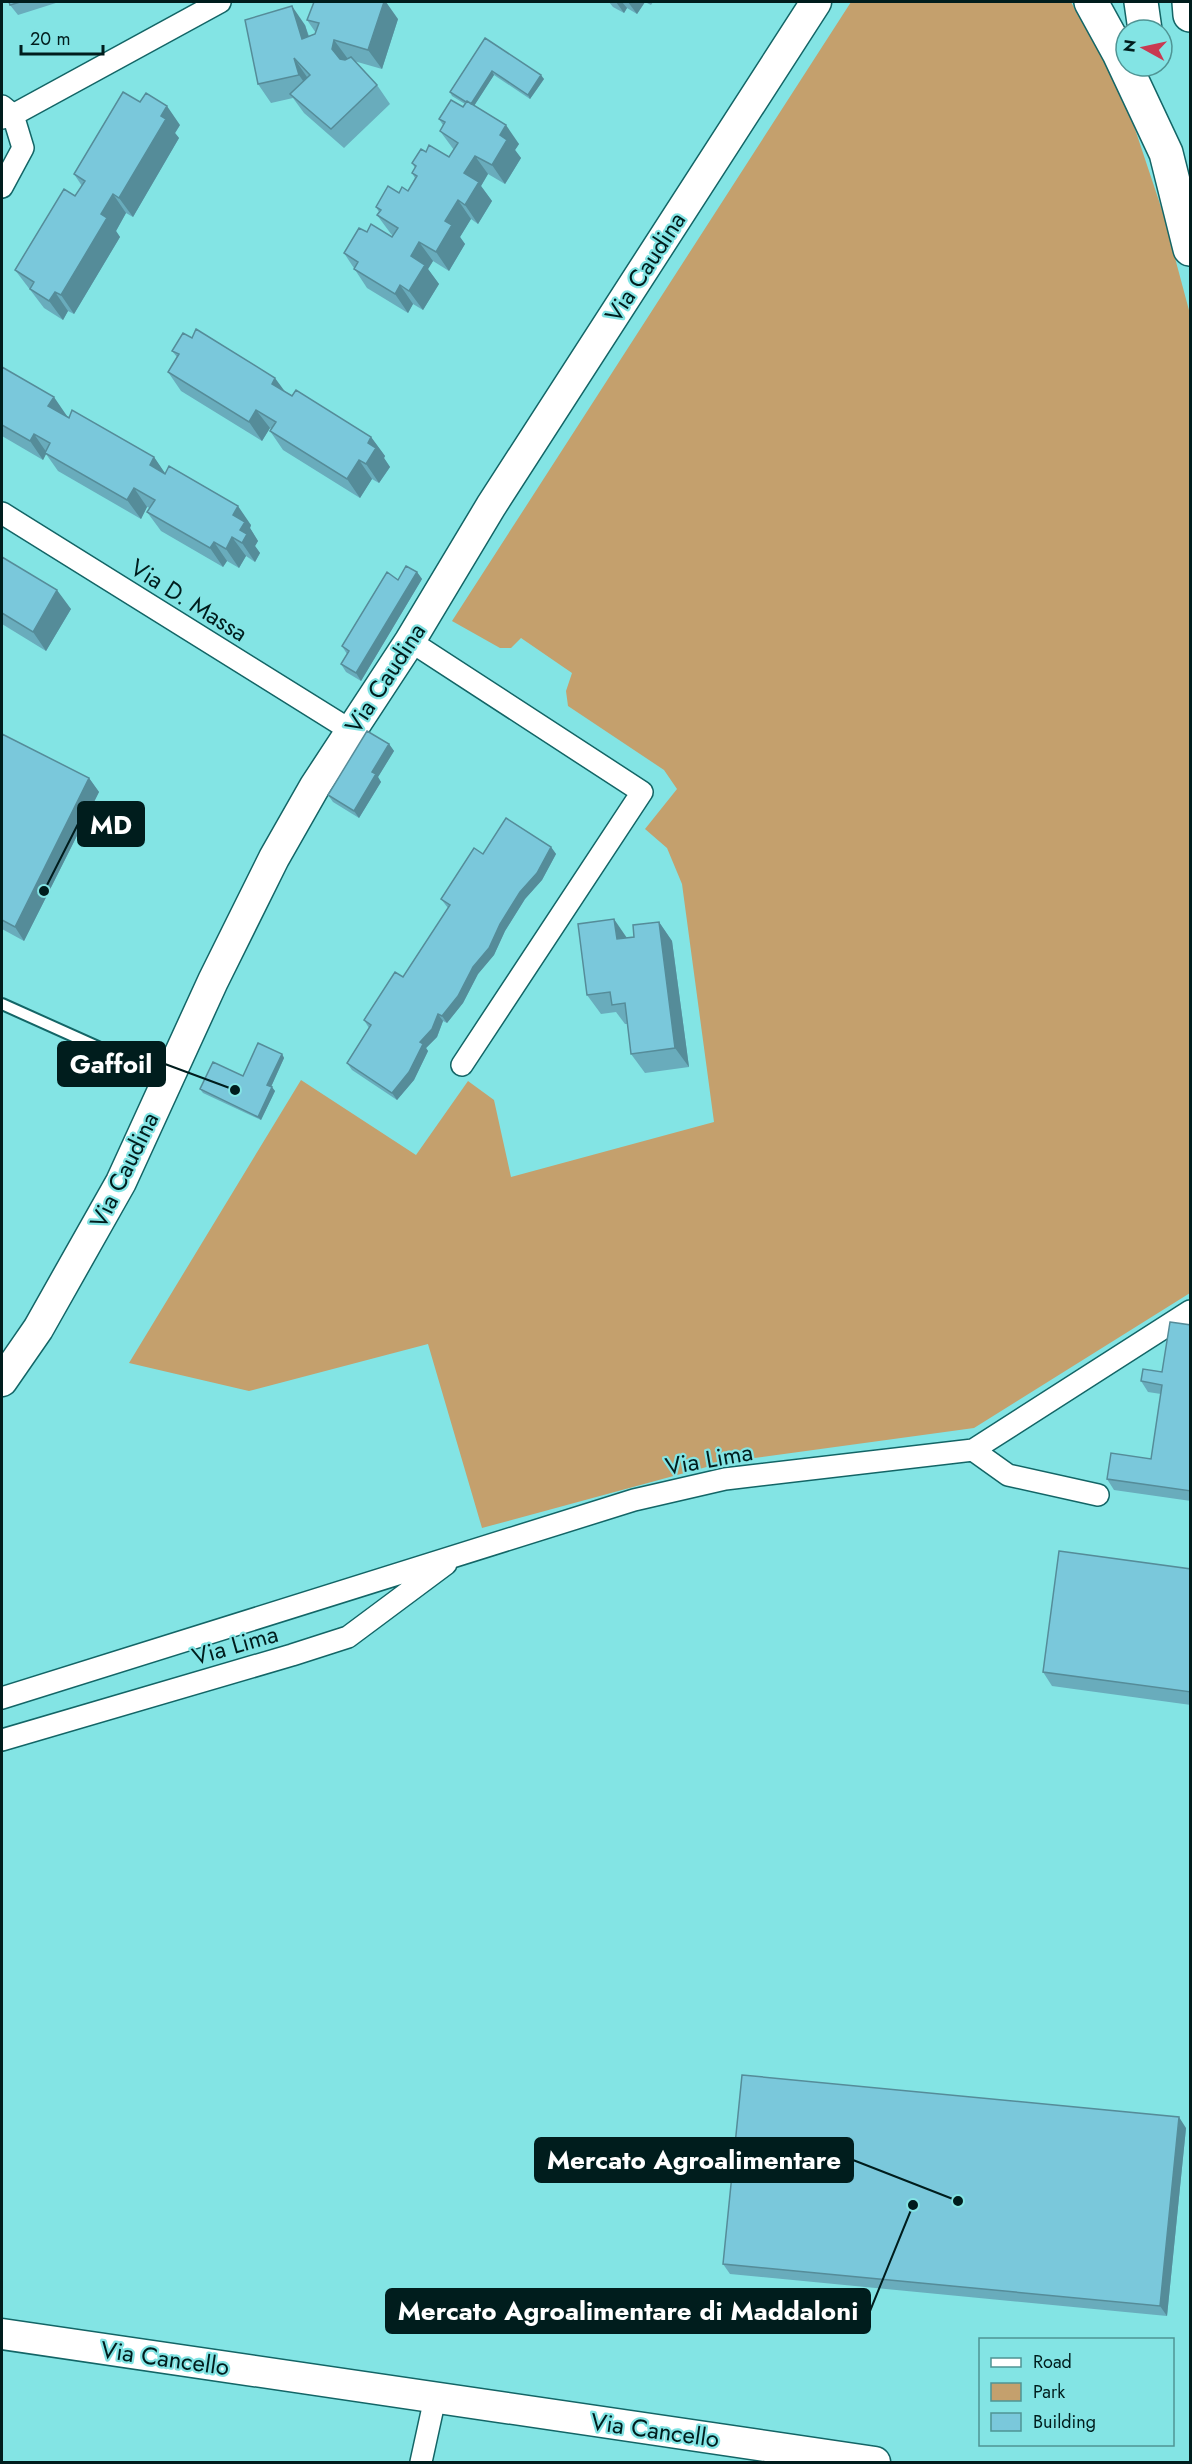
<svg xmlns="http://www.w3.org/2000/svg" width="1192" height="2464" font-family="Jost,sans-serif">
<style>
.green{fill:#c4a06d}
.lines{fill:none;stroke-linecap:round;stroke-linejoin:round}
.service-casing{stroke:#136566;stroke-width:14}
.minor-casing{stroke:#136566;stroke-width:24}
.secondary-casing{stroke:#136566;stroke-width:33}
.primary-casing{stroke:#136566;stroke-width:36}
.service{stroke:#fff;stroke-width:10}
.minor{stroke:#fff;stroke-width:21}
.secondary{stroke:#fff;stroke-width:30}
.primary{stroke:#fff;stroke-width:33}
.wall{fill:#69acbc}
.shaded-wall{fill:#558c99}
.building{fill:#7ac8db;stroke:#558c99;stroke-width:1.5}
.labels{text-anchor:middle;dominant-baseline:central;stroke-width:4.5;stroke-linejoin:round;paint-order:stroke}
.street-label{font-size:24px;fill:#001d1d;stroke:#83e4e4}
.leader{fill:none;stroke:#001d1d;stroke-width:2}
.callout-dot{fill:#001d1d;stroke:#83e4e4;stroke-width:2}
.callout{fill:#001d1d;stroke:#001d1d;stroke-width:2}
.callout-label{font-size:26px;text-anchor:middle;font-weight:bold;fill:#fff}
</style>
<rect width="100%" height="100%" fill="#83e4e4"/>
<!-- green -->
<path class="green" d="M851,2H1071L1125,99L1163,213L1190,314V1293L974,1428L725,1462L482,1528L428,1344L249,1391L129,1363L301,1080L416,1155L468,1081L494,1100L511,1177L714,1122L682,884L667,848L645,829L677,789L664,770L568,706L566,691L572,673L521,638L511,648H500L452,621Z"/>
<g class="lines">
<!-- service casing -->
<g class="service-casing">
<path id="service" d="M2,1004L167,1078"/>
</g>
<!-- minor casing -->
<g class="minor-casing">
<path id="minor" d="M2,118L13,115L220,2
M2,187L23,148L13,115L2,106
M2,513L350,730
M410,641L642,792L462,1065
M973,1450L1008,1475L1098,1495
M2,1698L634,1500L725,1479L973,1450L1190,1311
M2,1740L292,1655L348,1637L446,1564
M421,2462L435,2398"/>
</g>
<!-- secondary casing -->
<g class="secondary-casing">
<path id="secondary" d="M2,1381L38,1329L121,1182L213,981L274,858L315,786L410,641L491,506L816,2
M2,2334L875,2462"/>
</g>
<!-- primary casing -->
<g class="primary-casing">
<path id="primary" d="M1091,2L1119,53L1166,153L1190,249
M1141,2L1145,30
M1189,2L1190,15"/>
</g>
<!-- service -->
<use href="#service" class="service"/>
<!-- minor -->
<use href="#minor" class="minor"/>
<!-- secondary -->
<use href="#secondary" class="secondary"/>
<!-- primary -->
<use href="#primary" class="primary"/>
</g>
<!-- wall -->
<path class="wall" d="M9,2H59L18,15L10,5Z
M609,2H653L651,5L645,2L637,14L627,8L624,13L613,7Z
M398,19L382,69L354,61L377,85L390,104L344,148L304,113L293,98L271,103L258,84L305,25L309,36L315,34L316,33L307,20Z
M485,38L544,79L530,99L494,75L474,106L519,144L515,150L521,158L505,184L488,174L481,186L492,201L478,224L471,219L460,237L465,244L449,271L433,261L428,269L439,284L423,310L413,304L408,313L367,288L344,253L367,232L392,237L393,236L391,234L377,215L379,212L376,207L399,193L408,191L415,178L412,173L415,168L412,163L426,152L449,157L454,150L440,131L443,125L439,119L463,107L465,104L452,96L450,92Z
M180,125L175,133L179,138L133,217L126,213L116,231L120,237L74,314L68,311L63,320L44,308L15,270L75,196L82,186L74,174Z
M172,351L284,391L371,437L385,456L384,458L390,467L379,483L372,479L360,498L283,450L270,431L271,429L270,428L262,441L181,391L168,372L177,357Z
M2,367L67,416L154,457L165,474L251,525L250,528L258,541L255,546L260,553L255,562L246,556L239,568L227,561L223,567L161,531L147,512L150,508L147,507L141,519L58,471L46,454L43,460L2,436Z
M2,557L71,609L46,651L2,624Z
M417,572L422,579L361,681L346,672L341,664L347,654L342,646L398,580Z
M2,734L89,778L99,792L24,941L2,929Z
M389,744L394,751L378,777L381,782L359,818L333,802L328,795Z
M551,847L556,854L542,880L525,899L505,931L494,955L478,974L463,1003L447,1023L443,1021L437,1037L426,1048L428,1051L414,1080L397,1100L352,1070L347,1063L369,1028L364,1020L403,977L448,908L441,899L483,854Z
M659,922L672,941L689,1067L645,1073L631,1054L628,1024H625L616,1012L601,1014L587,995L627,938L634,937Z
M282,1054L284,1058L271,1087L275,1091L261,1120L203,1093L200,1089L243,1076Z
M1191,1325V1501L1114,1490L1107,1479L1151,1459L1161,1394L1148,1392L1141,1381L1162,1372Z
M1191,1569V1705L1052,1686L1043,1672Z
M1186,2128L1167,2316L730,2274L723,2264Z"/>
<!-- shaded-wall -->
<path class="shaded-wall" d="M384,2H386L398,19L382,69L368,50Z
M616,2H622L627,8L624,13Z
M628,2H645L637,14Z
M292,6L305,25L315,58L302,39Z
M334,40L348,59L345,68L332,49Z
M294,58L307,77L312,94L299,75Z
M492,71L494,75L472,109L470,105Z
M541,75L544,79L530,99L528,95Z
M167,106L180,125L175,133L179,138L133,217L119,198L161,116Z
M506,125L519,144L515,150L521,158L505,184L492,165L500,135Z
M475,156L488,174L481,186L492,201L478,224L465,205L464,173Z
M113,194L126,213L116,231L120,237L74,314L61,295L101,214Z
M458,200L471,219L460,237L465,244L449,271L436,252L445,221Z
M419,242L433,261L428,269L439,284L423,310L409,291L411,256Z
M400,285L413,304L408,313L395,294Z
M55,292L68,311L63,320L49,301Z
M275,378L289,397L272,384Z
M54,397L67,416L62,425L48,406Z
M256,410L270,428L262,441L249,422Z
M34,434L47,453H45L46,454L43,460L30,441Z
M371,437L385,456L384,458L390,467L379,483L366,464L368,443Z
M154,457L167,476L150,465Z
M359,460L372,479L360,498L347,479Z
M134,488L147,507L141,519L127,500Z
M238,506L251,525L250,528L258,541L255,546L260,553L255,562L242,543L233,515Z
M232,537L246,556L239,568L226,549Z
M214,542L227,561L223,567L210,548Z
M417,572L422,579L361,681L356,673Z
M57,590L71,609L46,651L33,632Z
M389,744L394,751L378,777L381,782L359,818L354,811L372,772Z
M89,778L99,792L24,941L15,927Z
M551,847L556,854L542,880L525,899L505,931L494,955L478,974L463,1003L447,1023L442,1016L520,892Z
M614,919L627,938L617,939Z
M659,922L672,941L689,1067L675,1048Z
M438,1014L443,1021L437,1037L426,1048L428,1051L414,1080L397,1100L392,1093L420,1042Z
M282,1054L284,1058L270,1089L267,1085Z
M272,1087L275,1091L261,1120L258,1117Z
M1179,2117L1186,2128L1167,2316L1160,2306Z"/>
<!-- building -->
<path class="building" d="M9,2H20L10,5Z
M314,2H384L368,50L334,40L332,49L340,59L345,60L351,57L377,85L331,129L290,94L310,75L294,58L299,75L258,84L245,20L292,6L302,39L315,34L319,23L307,20Z
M485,38L541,75L528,95L492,71L471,104L467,101L466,102L450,92Z
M123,92L140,102L146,93L167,106L161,116L166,119L119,198L113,194L101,214L107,218L61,295L55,292L49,301L30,289L34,282L15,270L64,189L75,196L85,181L74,174Z
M451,100L463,107L467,101L506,125L500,135L507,140L492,165L475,156L464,173L479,182L465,205L458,200L445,221L452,225L436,252L419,242L411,256L425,265L409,291L400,285L395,294L354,269L358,262L344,253L359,228L367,232L371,224L392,237L398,228L377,215L381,210L376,207L388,186L399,193L402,187L408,191L417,176L412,173L416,166L412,163L421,149L426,152L429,145L449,157L458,143L440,131L445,122L439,119Z
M196,329L275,378L272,384L292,396L296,390L371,437L368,443L376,448L366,464L359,460L347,479L270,431L276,422L256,410L249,422L168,372L179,354L172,351L183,333L192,338Z
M2,367L54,397L48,406L69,418L72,410L154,457L150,465L165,474L169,466L238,506L233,515L245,522L240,530L247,534L242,543L232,537L226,549L214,542L210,548L147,512L155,500L134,488L127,500L45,453L50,443L34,434L30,441L2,425Z
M2,557L57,590L33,632L2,613Z
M406,566L417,572L356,673L341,664L349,651L342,646L387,572L398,580Z
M367,731L389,744L372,772L376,774L354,811L328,795Z
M2,734L89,778L15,927L2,920Z
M506,818L551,847L537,873L520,892L500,924L489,948L473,967L458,996L442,1016L438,1014L432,1029L420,1042L423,1044L409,1072L392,1093L347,1063L371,1025L364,1020L395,972L403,977L450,905L441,899L474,848L483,854Z
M614,919L617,939L634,937L633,925L659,922L675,1048L631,1054L625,1003L612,1005L610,992L587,995L578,924Z
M258,1043L282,1054L267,1085L272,1087L258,1117L200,1089L213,1062L243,1076Z
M1170,1322L1191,1325V1491L1107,1479L1111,1453L1151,1459L1162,1385L1141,1381L1143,1369L1162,1372Z
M1059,1551L1191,1569V1692L1043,1672Z
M742,2075L1179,2117L1160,2306L723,2264Z"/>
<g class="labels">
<!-- street labels -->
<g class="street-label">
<text transform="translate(645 267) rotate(-57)">Via Caudina</text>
<text transform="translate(189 600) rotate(32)">Via D. Massa</text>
<text transform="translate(385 678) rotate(-57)">Via Caudina</text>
<text transform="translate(124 1170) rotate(-64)">Via Caudina</text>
<text transform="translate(709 1459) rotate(-10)">Via Lima</text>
<text transform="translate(235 1645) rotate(-16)">Via Lima</text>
<text transform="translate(165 2358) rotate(8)">Via Cancello</text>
<text transform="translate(655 2430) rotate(8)">Via Cancello</text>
</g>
</g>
<!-- callouts -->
<path class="leader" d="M44 891L78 824M235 1090L165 1064M958 2201L853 2160M913 2205L870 2311"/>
<g class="callout-dot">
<circle cx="44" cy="891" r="6"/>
<circle cx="235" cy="1090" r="6"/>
<circle cx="958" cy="2201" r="6"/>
<circle cx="913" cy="2205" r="6"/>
</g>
<g class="callout">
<rect x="78" y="802" width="66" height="44" rx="6"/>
<rect x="58" y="1042" width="107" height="44" rx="6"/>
<rect x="535" y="2138" width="318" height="44" rx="6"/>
<rect x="386" y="2289" width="484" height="44" rx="6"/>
</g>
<g class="callout-label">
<text x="111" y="834">MD</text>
<text x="111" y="1073">Gaffoil</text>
<text x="694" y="2169">Mercato Agroalimentare</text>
<text x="628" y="2320">Mercato Agroalimentare di Maddaloni</text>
</g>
<!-- border -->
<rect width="1192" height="2464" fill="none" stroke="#001d1d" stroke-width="6"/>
<!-- legend -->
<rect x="979" y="2338" width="195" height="108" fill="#83e4e4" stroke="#4f9494" stroke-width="1.5"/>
<rect x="991" y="2358" width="30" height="9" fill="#ffffff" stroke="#4f9494" stroke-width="1.5"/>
<text x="1033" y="2368" font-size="18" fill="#001d1d">Road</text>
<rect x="991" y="2383" width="30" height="18" fill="#c4a06d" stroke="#4f9494" stroke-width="1.5"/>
<text x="1033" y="2398" font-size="18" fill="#001d1d">Park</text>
<rect x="991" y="2413" width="30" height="18" fill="#7ac8db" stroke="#4f9494" stroke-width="1.5"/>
<text x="1033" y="2428" font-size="18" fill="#001d1d">Building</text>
<!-- north arrow -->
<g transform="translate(1144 48) rotate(278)"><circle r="28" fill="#83e4e4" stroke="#4f9494" stroke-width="1.5"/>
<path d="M0-4.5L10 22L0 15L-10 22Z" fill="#c93951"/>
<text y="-9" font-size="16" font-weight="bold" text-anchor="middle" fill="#001d1d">N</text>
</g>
<!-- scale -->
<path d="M21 45v9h82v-9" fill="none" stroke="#001d1d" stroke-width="3"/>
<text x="30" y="45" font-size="18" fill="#001d1d" stroke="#83e4e4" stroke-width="4.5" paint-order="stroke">20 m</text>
</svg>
